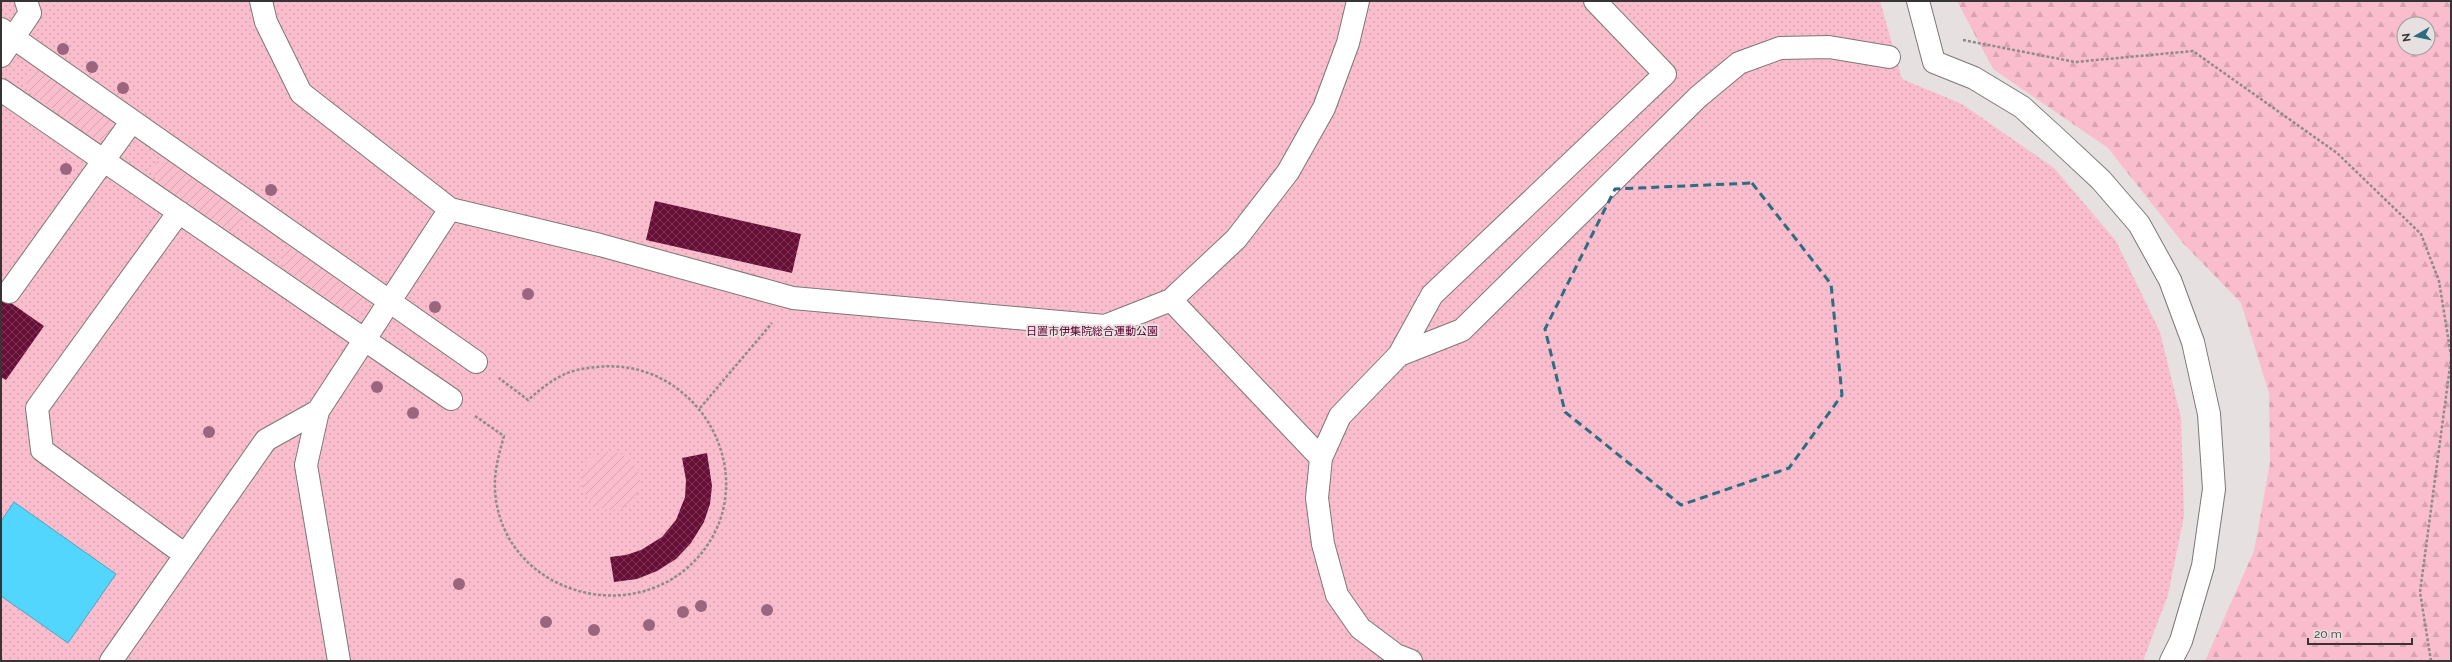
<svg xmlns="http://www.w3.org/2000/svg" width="2452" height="662" font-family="Raleway,'Noto Sans JP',sans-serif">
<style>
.forest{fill:url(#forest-firs);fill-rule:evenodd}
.park{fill:url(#park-dots)}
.garden{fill:url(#garden-furrows)}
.water{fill:#52d6fd;stroke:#4aa5c1}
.building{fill:url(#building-cross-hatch)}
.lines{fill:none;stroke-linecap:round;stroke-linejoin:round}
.minor-casing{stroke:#7d7778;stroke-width:24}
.path{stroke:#8f8a8b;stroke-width:2.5;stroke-dasharray:3 2;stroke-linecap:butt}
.minor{stroke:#fff;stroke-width:22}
.tree{fill:#9b657e}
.marked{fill:none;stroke:#2c6d80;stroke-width:3;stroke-dasharray:8 5;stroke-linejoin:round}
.labels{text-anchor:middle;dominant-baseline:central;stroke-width:4;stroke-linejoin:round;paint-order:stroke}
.park-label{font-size:11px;fill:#5c002d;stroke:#e7e0e1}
</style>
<defs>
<pattern id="forest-firs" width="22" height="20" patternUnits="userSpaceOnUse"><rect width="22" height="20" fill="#fabdce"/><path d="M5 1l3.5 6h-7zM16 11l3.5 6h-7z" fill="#d7a3b2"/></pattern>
<pattern id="park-dots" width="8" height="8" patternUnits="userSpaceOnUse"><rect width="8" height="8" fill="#fabdce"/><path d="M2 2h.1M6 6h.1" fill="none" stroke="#d7a3b2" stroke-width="1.8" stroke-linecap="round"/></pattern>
<pattern id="garden-furrows" width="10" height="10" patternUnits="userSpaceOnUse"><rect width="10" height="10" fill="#fabdce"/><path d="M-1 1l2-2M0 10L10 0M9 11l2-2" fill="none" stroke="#d7a3b2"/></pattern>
<pattern id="building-cross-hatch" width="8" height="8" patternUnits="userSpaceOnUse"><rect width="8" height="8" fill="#680f37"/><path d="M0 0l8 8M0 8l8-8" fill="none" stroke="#7a3353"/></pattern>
</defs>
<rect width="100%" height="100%" fill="#e7e0e1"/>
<!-- forest -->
<path class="forest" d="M1957,1H2451V661H2205L2254,551L2270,463L2269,393L2241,303L2182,242L2108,148L1993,69ZM2404,24H2428V48H2404Z"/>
<!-- park -->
<path class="park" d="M1,1H1880L1902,79L1962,104L2054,168L2116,241L2160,332L2181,418L2184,516L2168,595L2143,661H1Z"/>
<!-- garden -->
<path class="garden" d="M36,70L44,72L111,120L114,131L106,140H97L30,93L25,81L29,73Z
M164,159L172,161L239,209L242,220C237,229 230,231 221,227L157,182L153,170L157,162Z
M297,248L363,295L364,303L359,310L347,312L286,270L282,263L283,255L289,249Z
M582 481a29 29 0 1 1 58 0a29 29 0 1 1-58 0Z"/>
<!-- water -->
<path class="water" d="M14,502L116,574L68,643L1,596V521Z"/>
<!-- building -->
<path class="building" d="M655,201L801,234L792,273L646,240Z
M1,296L44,326L6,380L1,377Z
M707,453L712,486L710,504L704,522L691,543L676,559L657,571L637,579L614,582L610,557L626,555L641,550L662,537L676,520L685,497L686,480L682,458Z"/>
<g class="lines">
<!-- minor casing -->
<g class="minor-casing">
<path id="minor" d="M261,1L266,22L301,93L450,209L600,245L793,298L1105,326L1171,300L1236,239L1288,172L1324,108L1348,43L1358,1
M1918,1L1934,62L1974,78L2022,107L2056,138L2101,180L2139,224L2170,280L2193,342L2209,414L2214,489L2203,566L2181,641L2171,661
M1,29L476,362
M1,56L30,13L26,1
M1,90L451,399
M179,212L37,408L42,450L184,554
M9,292L132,121
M1171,300L1321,458
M1399,355L1432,295L1665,74L1595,1
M111,661L266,440L318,411
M339,661L306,465L318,411L450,209
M1411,661L1396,655L1360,628L1337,595L1323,544L1317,498L1321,458L1340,416L1399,355L1462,330L1698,97L1739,63L1780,48L1829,47L1889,57"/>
</g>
<!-- path -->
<path class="path" d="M1963,40L2075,62L2193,51L2337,153L2421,234L2439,281L2451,356
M700,408L772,323
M475,416L504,436C499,454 494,471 495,490C501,593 635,632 700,555C766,476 698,356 597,367C585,368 572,370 561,376C549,382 538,391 528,400L499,378
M2431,661L2420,592L2451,359"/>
<!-- minor -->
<use href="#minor" class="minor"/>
</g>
<!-- trees -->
<g class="tree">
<circle cx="63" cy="49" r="6"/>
<circle cx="92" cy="67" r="6"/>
<circle cx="123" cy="88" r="6"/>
<circle cx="66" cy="169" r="6"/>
<circle cx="271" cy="190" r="6"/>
<circle cx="528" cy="294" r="6"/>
<circle cx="435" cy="307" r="6"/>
<circle cx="377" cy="387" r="6"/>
<circle cx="413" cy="413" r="6"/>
<circle cx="209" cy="432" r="6"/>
<circle cx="459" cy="584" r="6"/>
<circle cx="701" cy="606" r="6"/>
<circle cx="767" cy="610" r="6"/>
<circle cx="683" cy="612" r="6"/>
<circle cx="546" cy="622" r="6"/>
<circle cx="649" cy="625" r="6"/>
<circle cx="594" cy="630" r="6"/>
</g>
<!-- marked area -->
<path class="marked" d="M1752,183L1831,284L1842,395L1789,468L1681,505L1565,412L1545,329L1615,189Z"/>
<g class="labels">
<!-- park labels -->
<g class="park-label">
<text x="1092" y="331">日置市伊集院総合運動公園</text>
</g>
</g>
<!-- border -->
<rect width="2452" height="662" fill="none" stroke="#373435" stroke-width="4"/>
<!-- north arrow -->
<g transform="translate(2416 36) rotate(261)"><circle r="19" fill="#e7e0e1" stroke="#a19b9c"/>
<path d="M0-3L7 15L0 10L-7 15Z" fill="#2c6d80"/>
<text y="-6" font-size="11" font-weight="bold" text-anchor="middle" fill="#373435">N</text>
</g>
<!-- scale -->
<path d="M2308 638v6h104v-6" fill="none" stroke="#373435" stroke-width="2"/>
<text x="2314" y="638" font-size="12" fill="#373435" stroke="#e7e0e1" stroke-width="3" paint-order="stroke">20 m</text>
</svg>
